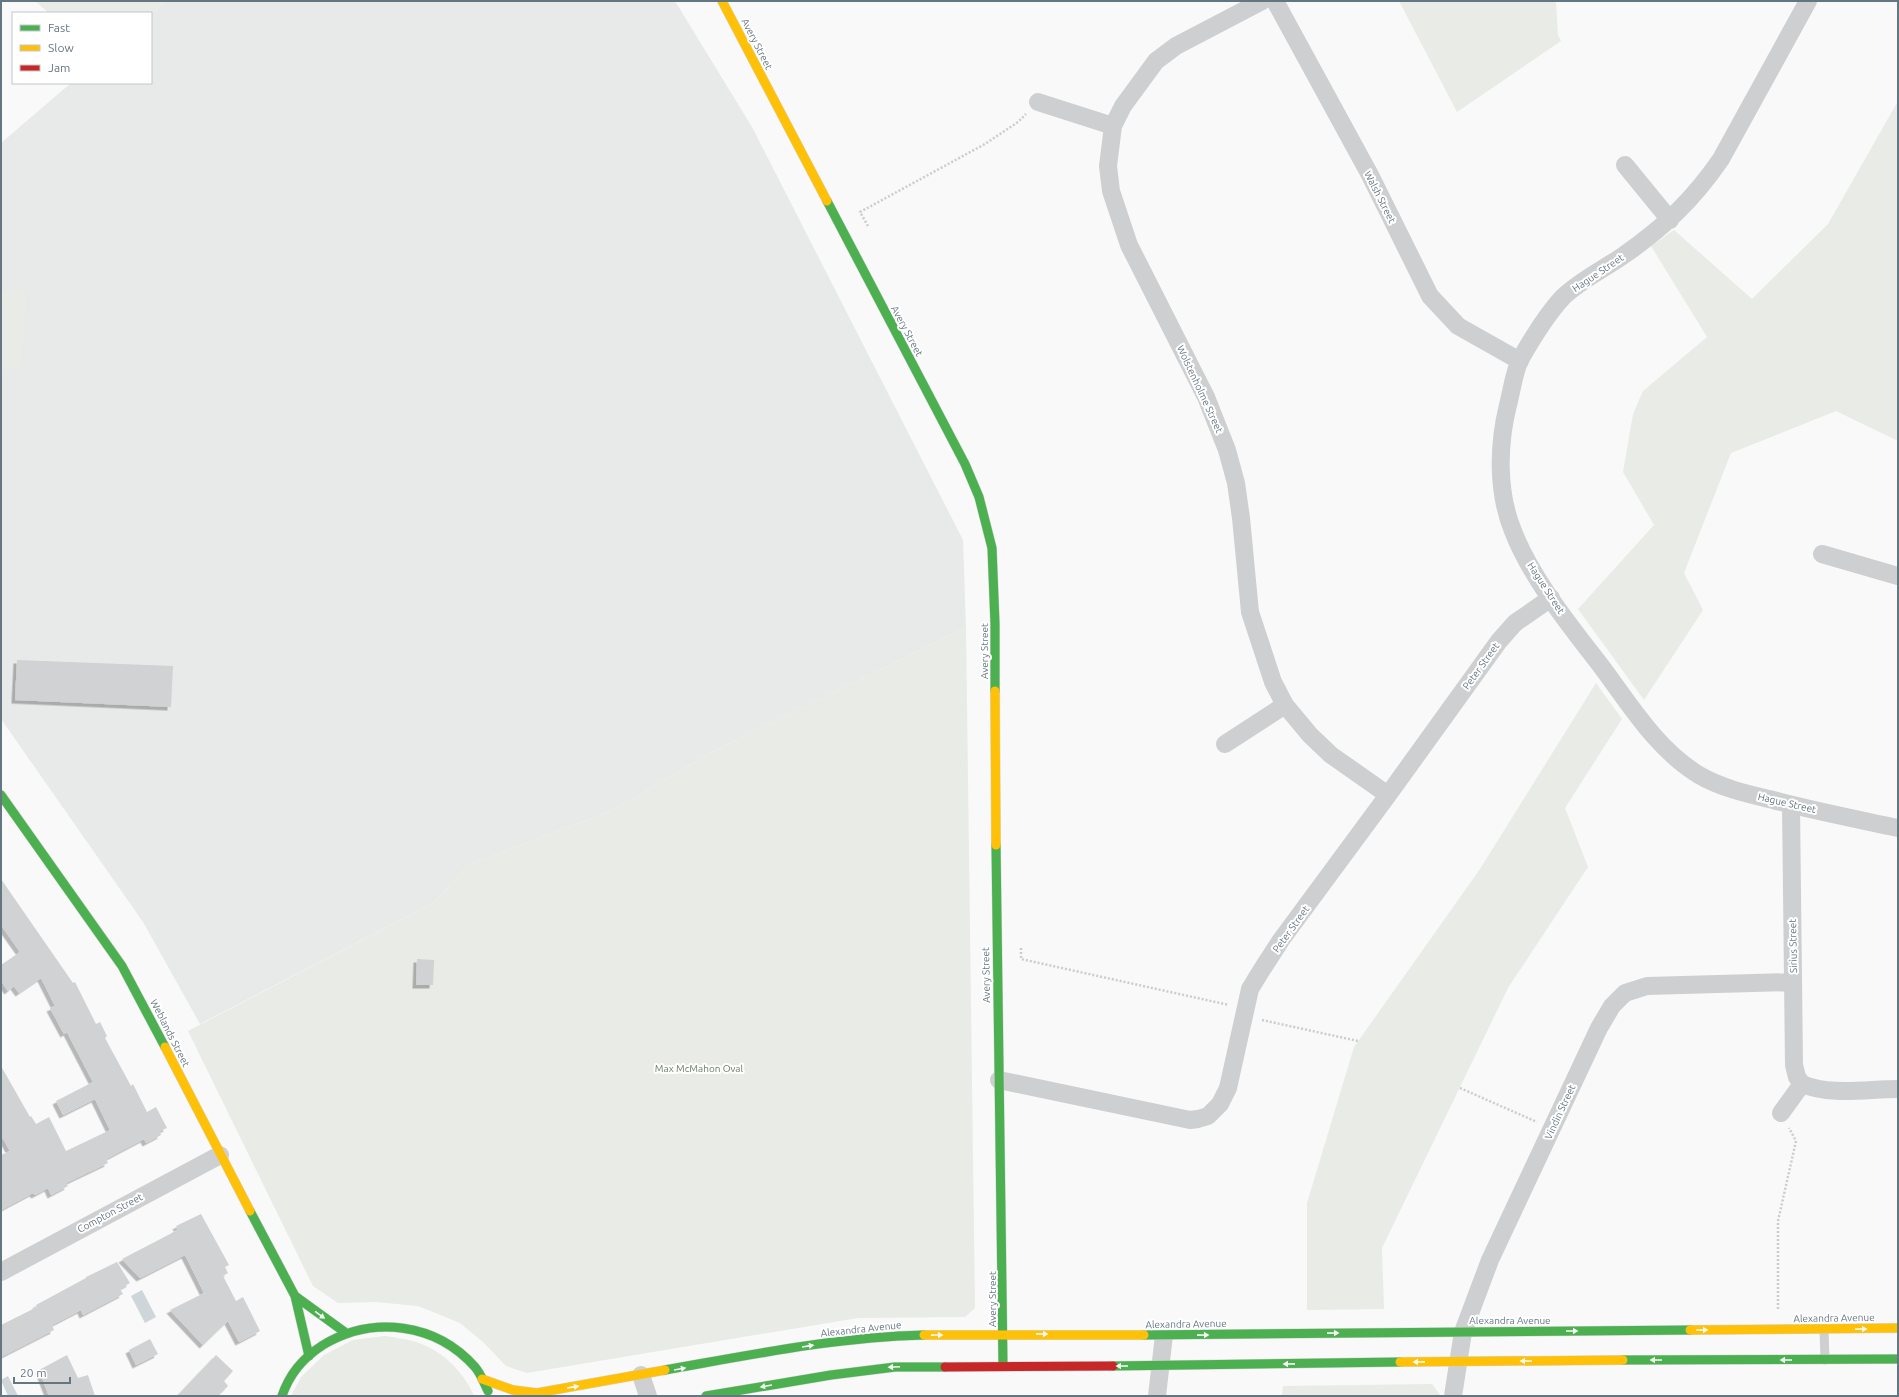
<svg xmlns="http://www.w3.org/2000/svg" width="1899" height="1397" font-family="Ubuntu,sans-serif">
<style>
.built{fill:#e8e9e9}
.green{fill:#e8ebe6}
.water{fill:#ced6d9}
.building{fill:#d0d2d3;filter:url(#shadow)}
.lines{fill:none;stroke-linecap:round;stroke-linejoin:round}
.fast-casing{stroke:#d5d6d7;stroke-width:10}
.slow-casing{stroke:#d5d6d7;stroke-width:10}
.jam-casing{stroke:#d5d6d7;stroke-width:10}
.path{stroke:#cbcccd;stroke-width:2.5;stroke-dasharray:2 2;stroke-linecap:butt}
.lane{stroke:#cecfd0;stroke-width:9}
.street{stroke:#cecfd0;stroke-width:18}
.fast{stroke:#4caf50;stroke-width:9}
.slow{stroke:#ffc107;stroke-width:9}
.jam{stroke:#c62828;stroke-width:9}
.oneway{fill:#f6fbf6}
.labels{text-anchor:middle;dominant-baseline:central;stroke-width:4;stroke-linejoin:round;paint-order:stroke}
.street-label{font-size:10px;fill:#657683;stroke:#fff}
.park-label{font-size:10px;fill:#687a64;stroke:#fff}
</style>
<defs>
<filter id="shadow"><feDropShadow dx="-3.5" dy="3.5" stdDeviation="0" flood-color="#0004"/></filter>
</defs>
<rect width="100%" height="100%" fill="#f9f9f9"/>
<!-- built -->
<path class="built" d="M166,1H675L752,127L963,540L966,627L708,754L613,810L468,865L433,903L200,1024L143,922L1,719V143L71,83H151V14Z"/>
<!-- green -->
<path class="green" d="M35,1H166L151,14L49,13Z
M1399,1H1556L1558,35L1561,41L1457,112Z
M1898,101V441L1836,411L1731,453L1684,573L1703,610L1644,700L1578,609L1654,525L1623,472L1633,414L1643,391L1707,337L1651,246L1674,230L1752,299L1828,224Z
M1,290L27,292L21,370L1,369Z
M966,627L975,1308L965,1317L858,1318L527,1373L506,1366L483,1342L460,1323L418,1306L376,1302L338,1303L313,1286L188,1031L433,903L468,865L613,810L708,754Z
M1596,683L1622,719L1565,808L1588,867L1508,988L1382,1248L1384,1309L1307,1310V1203L1354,1047L1480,869Z
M385,1336C396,1338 407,1339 416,1342C442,1350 464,1372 474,1396H291L301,1377L324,1355L353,1340Z
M1432,1384L1441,1396H1282L1283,1386Z"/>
<!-- water -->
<path class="water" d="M142,1290L156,1317L145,1323L131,1296Z
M8,1376L18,1396H8L1,1380Z"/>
<!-- building -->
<path class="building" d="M17,660L173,666L171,707L15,700Z
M1,879L73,983L75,982L96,1024L100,1022L107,1036L105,1038L131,1086L133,1084L147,1112L156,1107L167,1128L160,1131L161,1135L146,1143L144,1139L106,1159L108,1163L66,1183L68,1186L51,1195L48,1188L35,1195L33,1193L1,1210V1155L10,1151L1,1135V1066L30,1117L31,1116L36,1124L49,1117L66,1151L110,1130L95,1099L63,1115L56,1101L93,1082L67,1032L64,1034L50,1008L55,1006L41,978L19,993L14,986L8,991L1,981V965L20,952L1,925Z
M417,959L434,960L433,985H416Z
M201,1214L229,1265L225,1267L228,1273L223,1276L236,1301L243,1297L260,1331L239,1342L228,1321L203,1345L170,1310L204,1293L185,1255L140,1278L122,1259L170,1234L178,1229L176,1226Z
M117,1262L130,1283L120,1289L123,1294L83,1315L81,1310L52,1325L54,1330L1,1357V1325L37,1307L36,1305L86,1278V1277Z
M150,1339L158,1354L136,1365L129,1350Z
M67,1355L78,1378L88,1375L95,1396H49L39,1370Z
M216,1355L233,1371L224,1381L228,1386L218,1396H177Z"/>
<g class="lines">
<!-- fast casing -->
<g class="fast-casing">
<path id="fast" d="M827,201L965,464L979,497L992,548L995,624V691
M1,795L122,966L165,1047
M996,845L1003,1366
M250,1211L295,1296L309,1356
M295,1296L346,1333
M1144,1335L1690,1330
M1623,1360L1898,1359
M1113,1366L1400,1362
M665,1370C750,1355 837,1337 924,1335
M282,1396C289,1375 304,1357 323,1345C373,1315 436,1323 475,1367C481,1374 484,1383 488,1391
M706,1396L831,1375L895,1367H945"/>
</g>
<!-- slow casing -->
<g class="slow-casing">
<path id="slow" d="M722,1L827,201
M995,691L996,845
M165,1047L250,1211
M1690,1330L1898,1328
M924,1335H1144
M1400,1362L1623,1360
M482,1379L513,1390L537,1393L665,1370"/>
</g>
<!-- jam casing -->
<g class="jam-casing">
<path id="jam" d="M945,1367L1113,1366"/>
</g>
<!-- path -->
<path class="path" d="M868,226L860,212L985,144L1018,122L1026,114
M1021,948V959L1229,1005
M1262,1020L1358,1041
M1460,1088L1537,1122
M1778,1309V1221L1796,1141L1789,1128"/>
<!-- lane -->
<path class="lane" d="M1824,1329L1825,1360"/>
<!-- street -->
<path class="street" d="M1262,1L1176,46L1156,61L1123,106L1113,126L1108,166L1111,191L1129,245L1206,397L1227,450L1236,483L1241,518L1250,612L1273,682L1285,705L1310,735L1331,755L1388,795
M1275,1L1370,175L1430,296L1458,326L1520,361
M1808,1L1721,159C1693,200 1664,227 1624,255C1604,269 1581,280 1563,297C1547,314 1533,337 1521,358C1514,371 1512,390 1508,405C1498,445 1497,492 1513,531C1532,580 1572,628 1604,670C1632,708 1658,750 1699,775C1721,788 1748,794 1773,800C1814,811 1856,819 1898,828
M1038,102L1113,126
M1625,165L1670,220
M1822,554L1898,576
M1225,744L1285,705
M999,1080L1190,1120L1198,1119L1208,1116L1220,1104L1228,1088L1250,989L1261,971L1281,940L1388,795L1499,641L1515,623L1551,598
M1802,1084C1831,1096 1867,1089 1898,1089
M1781,1113L1802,1084L1797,1077L1794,1065L1791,805
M1,1272L220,1155
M641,1375L648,1396
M1157,1396L1164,1335
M1453,1396L1463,1332L1490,1260L1599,1028L1612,1006L1625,993L1647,986L1793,982"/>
<!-- fast -->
<use href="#fast" class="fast"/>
<!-- slow -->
<use href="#slow" class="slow"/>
<!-- jam -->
<use href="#jam" class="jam"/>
</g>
<!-- one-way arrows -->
<defs><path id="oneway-solid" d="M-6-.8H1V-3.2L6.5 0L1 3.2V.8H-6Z"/></defs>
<g class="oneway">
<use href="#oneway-solid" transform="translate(320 1315) rotate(36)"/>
<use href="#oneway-solid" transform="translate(1861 1329) rotate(-1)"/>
<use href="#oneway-solid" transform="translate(1702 1330)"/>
<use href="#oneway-solid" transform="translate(1572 1331)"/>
<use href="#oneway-solid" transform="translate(1333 1333) rotate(-1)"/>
<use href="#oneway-solid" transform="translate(1042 1334) rotate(1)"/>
<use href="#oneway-solid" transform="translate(937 1335) rotate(-1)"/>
<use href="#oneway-solid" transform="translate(1203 1335) rotate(-1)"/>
<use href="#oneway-solid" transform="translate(808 1346) rotate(-9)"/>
<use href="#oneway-solid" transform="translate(1656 1360) rotate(180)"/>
<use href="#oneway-solid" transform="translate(1786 1360) rotate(180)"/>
<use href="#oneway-solid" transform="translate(1526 1361) rotate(180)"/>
<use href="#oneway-solid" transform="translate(1419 1362) rotate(179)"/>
<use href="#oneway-solid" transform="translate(1289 1364) rotate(179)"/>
<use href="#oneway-solid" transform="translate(1122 1366) rotate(180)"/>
<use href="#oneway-solid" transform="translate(894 1367) rotate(177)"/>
<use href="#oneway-solid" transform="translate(680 1369) rotate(-10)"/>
<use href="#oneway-solid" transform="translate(766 1386) rotate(170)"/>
<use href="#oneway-solid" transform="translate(573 1387) rotate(-9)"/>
</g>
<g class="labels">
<!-- street labels -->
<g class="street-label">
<text transform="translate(757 44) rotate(63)">Avery Street</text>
<text transform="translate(1380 197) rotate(63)">Walsh Street</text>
<text transform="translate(1598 273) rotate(-34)">Hague Street</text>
<text transform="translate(907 331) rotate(62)">Avery Street</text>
<text transform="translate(1200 389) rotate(65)">Wolstenholme Street</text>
<text transform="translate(1546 588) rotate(57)">Hague Street</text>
<text transform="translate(984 651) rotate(-90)">Avery Street</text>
<text transform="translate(1481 666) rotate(-54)">Peter Street</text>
<text transform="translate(1787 803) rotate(13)">Hague Street</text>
<text transform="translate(1291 929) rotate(-54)">Peter Street</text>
<text transform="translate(1793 946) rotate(-91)">Sirius Street</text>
<text transform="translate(986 975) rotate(-91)">Avery Street</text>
<text transform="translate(170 1033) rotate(63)">Weblands Street</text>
<text transform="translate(1560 1112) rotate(-65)">Vindin Street</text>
<text transform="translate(110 1213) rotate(-28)">Compton Street</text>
<text transform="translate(992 1299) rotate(-90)">Avery Street</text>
<text transform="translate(1834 1318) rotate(-1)">Alexandra Avenue</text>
<text x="1510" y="1320">Alexandra Avenue</text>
<text transform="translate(1186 1324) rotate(-1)">Alexandra Avenue</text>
<text transform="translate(861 1329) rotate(-6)">Alexandra Avenue</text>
</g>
<!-- park labels -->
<g class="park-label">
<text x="699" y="1068">Max McMahon Oval</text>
</g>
</g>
<!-- border -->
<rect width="1899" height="1397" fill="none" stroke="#657683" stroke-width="4"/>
<!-- legend -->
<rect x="12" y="12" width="140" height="72" fill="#ffffff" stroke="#c1c8cd"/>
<rect x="20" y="25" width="20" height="6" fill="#4caf50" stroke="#c1c8cd"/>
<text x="48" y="32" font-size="12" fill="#657683">Fast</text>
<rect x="20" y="45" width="20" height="6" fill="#ffc107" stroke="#c1c8cd"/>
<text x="48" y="52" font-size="12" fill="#657683">Slow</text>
<rect x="20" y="65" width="20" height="6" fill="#c62828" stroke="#c1c8cd"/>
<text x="48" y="72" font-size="12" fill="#657683">Jam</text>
<!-- scale -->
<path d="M14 1377v6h56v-6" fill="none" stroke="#657683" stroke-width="2"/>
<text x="20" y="1377" font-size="12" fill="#657683" stroke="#ffffff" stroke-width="3" paint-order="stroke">20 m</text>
</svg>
